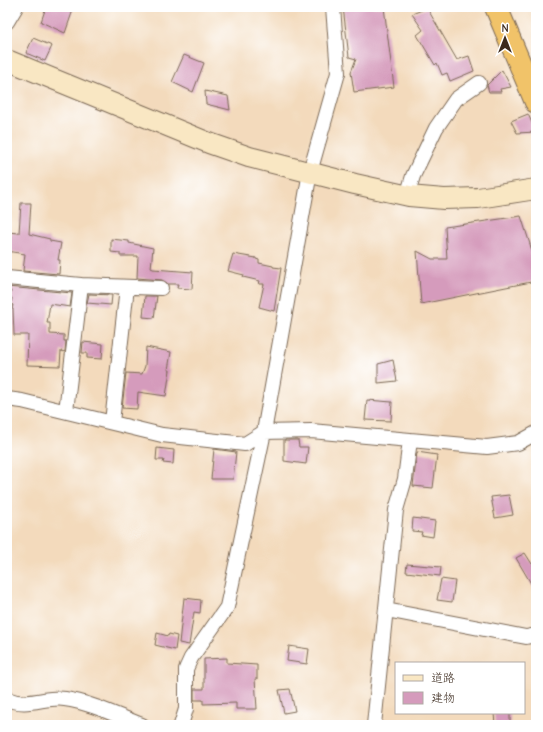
<svg xmlns="http://www.w3.org/2000/svg" width="543" height="732" font-family="'Comic Neue','Klee One',sans-serif">
<style>
.building{fill:#d59bbc}
.lines{fill:none;stroke-linecap:round;stroke-linejoin:round}
.street-casing{stroke:#7b6855;stroke-width:16}
.secondary-casing{stroke:#7b6855;stroke-width:22}
.highway-casing{stroke:#7b6855;stroke-width:24}
.street{stroke:#fff;stroke-width:14}
.secondary{stroke:#f9e7c3;stroke-width:20}
.highway{stroke:#f1c369;stroke-width:22}
</style>
<rect width="100%" height="100%" fill="#fff"/>
<filter id="ink" filterUnits="userSpaceOnUse"><feTurbulence type="fractalNoise" baseFrequency=".025" numOctaves="2"/><feDisplacementMap in="SourceGraphic" scale="8" xChannelSelector="R" yChannelSelector="G"/><feConvolveMatrix kernelMatrix="1 2 1 2 8 2 1 2 1" color-interpolation-filters="sRGB"/></filter>
<filter id="wash" filterUnits="userSpaceOnUse"><feTurbulence type="fractalNoise" baseFrequency=".012" numOctaves="4" result="noise"/><feDisplacementMap in="SourceGraphic" scale="16" xChannelSelector="R" yChannelSelector="G"/><feGaussianBlur stdDeviation="0.9" result="paint"/><feColorMatrix in="noise" values="0 0 0 0 0 0 0 0 0 0 0 0 0 0 0 0 0 1.4 0 .05"/><feComposite in="paint" operator="in"/></filter>
<g filter="url(#wash)">
<rect width="100%" height="100%" fill="#f3dabc"/>
<g id="blocks">
<!-- building -->
<path class="building" d="M46,7H74L65,33L41,22Z
M343,7H384L394,87L354,92L351,72L356,59L349,57Z
M427,8L457,60L469,56L474,71L450,81L447,73L442,75L437,63L435,65L417,35L423,30L412,14Z
M33,38L52,46L45,61L26,53Z
M184,55L204,63L193,92L172,82Z
M502,70L511,87L500,89L501,92H489L487,85Z
M205,91L228,96L230,110L206,104Z
M528,114L536,132L517,133L511,121Z
M21,203H31L29,234L50,239V241L61,243L58,260H60L59,274L23,271L25,254L7,251V232L19,233Z
M521,216L536,263V281L421,304L417,251L432,259H447L445,227Z
M111,239L129,241V243L153,248L151,268L153,269L193,272L192,289L177,288L178,284H168L162,280L137,278L138,256H120V253L111,252Z
M233,254L256,258V259L259,260V263L273,266V267L281,268L274,311L259,307L264,284H259L260,281L243,277L244,275L228,271Z
M7,287L72,293L70,307L50,304L47,323H50V334L64,335V341H66L65,352L61,351L60,366L27,365L28,335H14L13,309H12L13,305L11,304L12,298L10,297L11,291L7,289Z
M89,294L112,295L111,305L87,303Z
M145,296H157L154,318L143,317Z
M83,342L103,344L102,359L87,358V353H82Z
M146,347L171,352L168,370H170L166,396L138,392L137,409L122,408L126,373L142,374L145,366Z
M393,360L397,381L378,383V364Z
M367,400L392,402L391,421L365,420Z
M284,440H298L299,447H308L306,464L284,461Z
M157,448L174,450L173,464L163,463L164,460H156Z
M214,449L236,452L233,479H211Z
M417,452L437,455L433,488L413,486Z
M509,495L513,515L495,518L491,497Z
M413,518L435,521L433,537L421,535L422,532L412,531Z
M525,553L532,564L536,563V592L516,558Z
M407,564L441,567L440,576L406,572Z
M441,579L455,581L452,602L437,600Z
M184,598L201,600L200,613L194,612L189,645L179,643Z
M157,633L168,636L169,634L177,636L175,650L155,645Z
M289,646L309,649L307,664L287,661Z
M227,658V663L257,665V679H255L257,709H236V703L203,704V700H194V689H204V659Z
M290,689L295,711L284,713L279,690Z
M494,713H510V725H495Z"/>
</g>
</g>
<g filter="url(#ink)">
<use href="#blocks" fill-opacity="0" stroke="#7b6855" stroke-width="1"/>
<g class="lines">
<!-- street casing -->
<g class="street-casing">
<path id="street" d="M7,22L16,7
M407,196L413,176L436,128L456,99L479,83
M7,278L81,285L161,288
M7,399L22,401L162,435L245,444L264,432L311,431L487,447L518,443L536,433
M66,411L81,285
M112,422L127,287
M386,610L526,637L536,635
M7,699C27,708 46,696 65,699C92,703 117,716 142,725
M181,725L186,709V669L191,658L227,607L264,432L310,172L338,73L333,7
M374,725L396,510L405,479L410,440"/>
</g>
<!-- secondary casing -->
<g class="secondary-casing">
<path id="secondary" d="M7,60L209,143L249,157L355,184L409,196L444,199L478,198L536,189"/>
</g>
<!-- highway casing -->
<g class="highway-casing">
<path id="highway" d="M496,7L536,102"/>
</g>
<!-- street -->
<use href="#street" class="street"/>
<!-- secondary -->
<use href="#secondary" class="secondary"/>
<!-- highway -->
<use href="#highway" class="highway"/>
</g>
</g>
<!-- margin -->
<rect width="543" height="732" fill="none" stroke="#fff" stroke-width="24"/>
<!-- legend -->
<rect x="395" y="662" width="130" height="52" fill="#ffffff" stroke="#b1aaa5"/>
<rect x="403" y="675" width="20" height="6" fill="#f9e7c3" stroke="#b1aaa5"/>
<text x="431" y="682" font-size="12" fill="#3b2a1e">道路</text>
<rect x="403" y="692" width="20" height="12" fill="#d59bbc" stroke="#b1aaa5"/>
<text x="431" y="702" font-size="12" fill="#3b2a1e">建物</text>
<!-- north arrow -->
<g transform="translate(505 38)" stroke="#ffffff" stroke-width="3" paint-order="stroke">
<path d="M0-3L7 15L0 10L-7 15Z" fill="#3b2a1e"/>
<text y="-6" font-size="11" font-weight="bold" text-anchor="middle" fill="#3b2a1e">N</text>
</g>
</svg>
